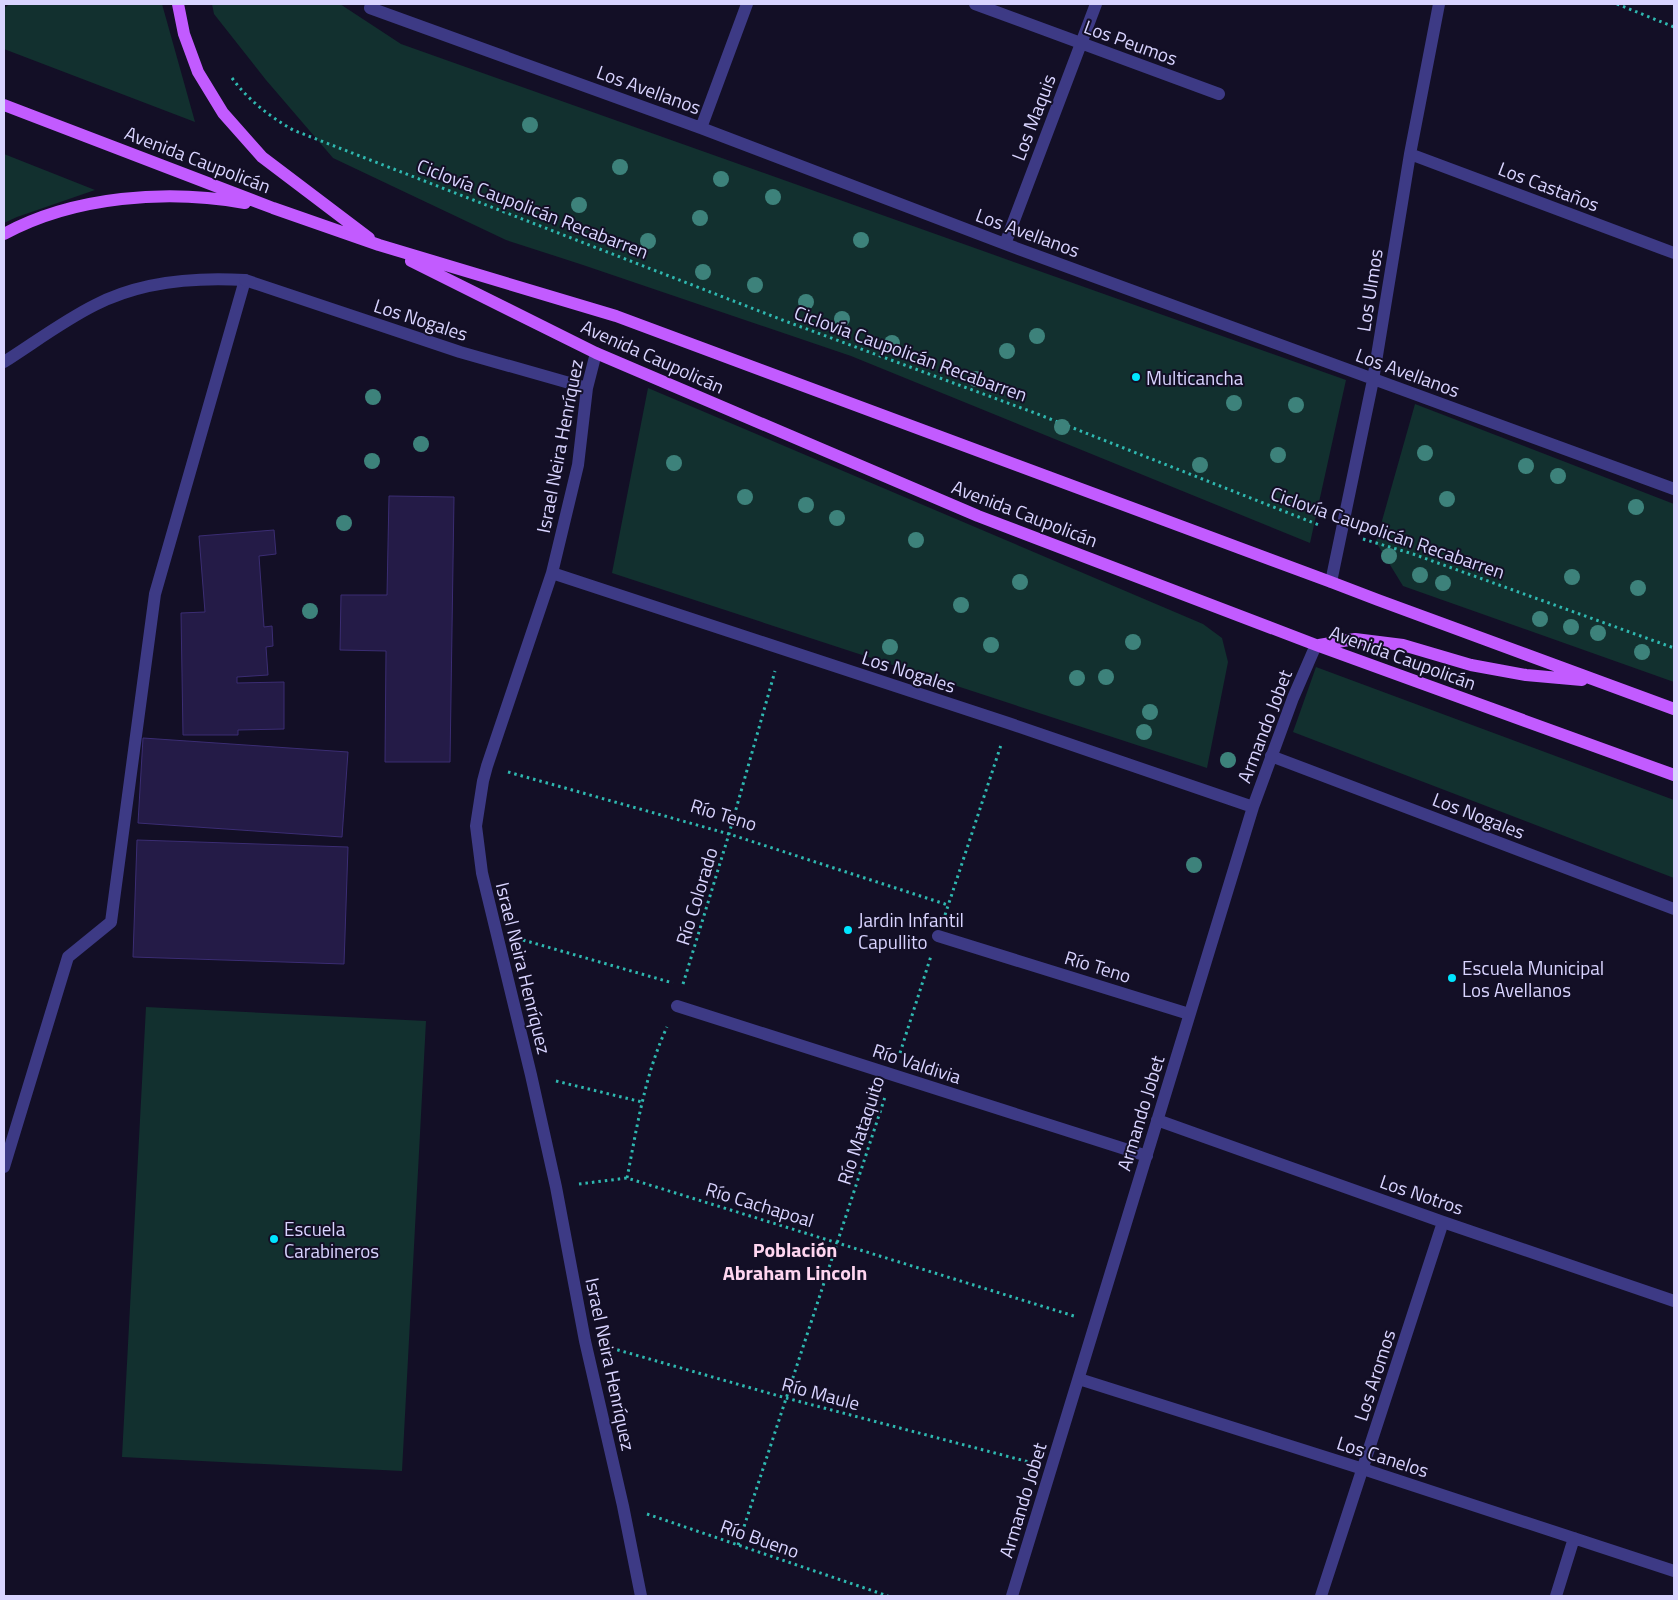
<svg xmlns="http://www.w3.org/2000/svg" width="1678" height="1600" font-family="'Titillium Web',sans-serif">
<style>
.green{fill:#12302f}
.building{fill:#241b47;stroke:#3b2d73}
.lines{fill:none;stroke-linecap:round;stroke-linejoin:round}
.path{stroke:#2fb8b0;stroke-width:3;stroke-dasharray:2.5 4;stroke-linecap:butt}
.service{stroke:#3d3a85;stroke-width:12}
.minor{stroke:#3d3a85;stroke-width:12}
.primary{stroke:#c25bff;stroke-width:12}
.tree{fill:#3d827b}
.poi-dot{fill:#00e5ff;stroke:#130f26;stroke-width:2}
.labels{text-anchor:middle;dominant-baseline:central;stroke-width:4;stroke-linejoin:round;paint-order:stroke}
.street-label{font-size:19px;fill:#d9d4ff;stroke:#130f26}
.poi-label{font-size:19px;fill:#d9d4ff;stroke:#130f26;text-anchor:start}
.neighbourhood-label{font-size:20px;font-weight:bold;fill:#ffd6f0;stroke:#130f26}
</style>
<rect width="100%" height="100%" fill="#130f26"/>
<!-- green -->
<path class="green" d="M10,4H162L195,122L4,49V8Z
M212,4H340L401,44L1346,380L1310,543L851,356L583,265L506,240L333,158L266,80L214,14Z
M4,154L95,190L17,217L4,223Z
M648,388L1203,624L1222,638L1228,662L1207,768L612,573Z
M1415,404L1674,504V682L1403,586L1376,542Z
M1316,667L1674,800V878L1293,732Z
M146,1007L426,1021L402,1471L122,1457Z"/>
<!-- building -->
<path class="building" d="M389,496L454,497L450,762H385L386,651L340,650L341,595H387Z
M274,530L276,554L259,556L264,627L272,626L273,646L266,647L268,675L237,677V683L284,682V729L238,730V735H183L181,613L205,612L199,536Z
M143,738L348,752L342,837L138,823Z
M137,840L348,847L344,964L133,957Z"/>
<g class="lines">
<!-- path -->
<path class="path" d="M1617,4L1674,27
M232,78C248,100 269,116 293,130L785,321L1035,413L1319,525
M1363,539L1413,554L1674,648
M508,772L729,834L948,905
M945,915L1001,745
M523,940L673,983
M683,984L729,834L775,671
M900,1053L931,956
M556,1081L642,1102
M627,1178C637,1127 645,1074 667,1027
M579,1184L627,1178L1074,1316
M611,1348L786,1398L1029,1462
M647,1514L888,1596
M738,1545L885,1097"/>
<!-- service -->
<path class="service" d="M4,362C34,343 63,321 95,305C141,281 194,277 245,280L155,594L111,922L68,957L4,1167"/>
<!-- minor -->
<path class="minor" d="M371,4L370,8L701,128L1005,244L1674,489
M975,4L1219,94
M701,128L747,4
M1410,154L1674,253
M1005,244L1096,4
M245,280L460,352L587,388
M596,353L587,388L578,465L552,573L487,766L483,781L476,826L482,873L531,1075L556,1187L585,1341L623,1506L641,1596
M552,573L1008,723L1253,807
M1331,582L1373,380L1410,154L1439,4
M1271,756L1674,909
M938,936L1189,1014
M677,1006L1147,1156
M1157,1120L1443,1222L1674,1301
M1079,1379L1363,1469L1674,1571
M1012,1596L1253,807L1293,698L1316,645
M1321,1596L1443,1222
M1556,1596L1574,1538"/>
<!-- primary -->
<path class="primary" d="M178,4L184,34L198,72L223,113L262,157L369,238
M4,105L273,208L379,245L616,316L1331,582L1378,600L1674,709
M4,234C74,196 167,189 245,203
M411,261L596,353L978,516L1316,645L1674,775
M1319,645L1355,639L1403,645L1471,665L1526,675L1582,680"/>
</g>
<!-- trees -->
<g class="tree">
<circle cx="530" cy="125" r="8"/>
<circle cx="620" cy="167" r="8"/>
<circle cx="721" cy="179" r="8"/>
<circle cx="773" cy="197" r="8"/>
<circle cx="579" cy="205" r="8"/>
<circle cx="700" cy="218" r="8"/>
<circle cx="861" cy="240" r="8"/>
<circle cx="648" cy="241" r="8"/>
<circle cx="703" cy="272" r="8"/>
<circle cx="755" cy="285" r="8"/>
<circle cx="806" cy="302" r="8"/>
<circle cx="842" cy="319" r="8"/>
<circle cx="1037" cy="336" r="8"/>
<circle cx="892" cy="343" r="8"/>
<circle cx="1007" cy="351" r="8"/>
<circle cx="976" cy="379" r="8"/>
<circle cx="373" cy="397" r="8"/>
<circle cx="1234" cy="403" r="8"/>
<circle cx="1296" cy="405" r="8"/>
<circle cx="1062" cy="427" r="8"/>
<circle cx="421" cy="444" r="8"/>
<circle cx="1425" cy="453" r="8"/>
<circle cx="1278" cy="455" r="8"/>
<circle cx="372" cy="461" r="8"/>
<circle cx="674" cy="463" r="8"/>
<circle cx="1200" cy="465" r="8"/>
<circle cx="1526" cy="466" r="8"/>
<circle cx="1558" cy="476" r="8"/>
<circle cx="745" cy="497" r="8"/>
<circle cx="1447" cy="499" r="8"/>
<circle cx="806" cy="505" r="8"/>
<circle cx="1636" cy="507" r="8"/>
<circle cx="837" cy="518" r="8"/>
<circle cx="344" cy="523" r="8"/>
<circle cx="916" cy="540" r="8"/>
<circle cx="1389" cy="556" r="8"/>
<circle cx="1420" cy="575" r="8"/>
<circle cx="1572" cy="577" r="8"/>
<circle cx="1020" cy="582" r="8"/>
<circle cx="1443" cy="583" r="8"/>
<circle cx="1638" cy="588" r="8"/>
<circle cx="961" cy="605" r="8"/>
<circle cx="310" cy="611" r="8"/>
<circle cx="1540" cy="619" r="8"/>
<circle cx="1571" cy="627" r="8"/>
<circle cx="1598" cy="633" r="8"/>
<circle cx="1133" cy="642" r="8"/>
<circle cx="991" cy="645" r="8"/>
<circle cx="890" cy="647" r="8"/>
<circle cx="1642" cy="652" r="8"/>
<circle cx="1106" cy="677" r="8"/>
<circle cx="1077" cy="678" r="8"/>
<circle cx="1150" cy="712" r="8"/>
<circle cx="1144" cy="732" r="8"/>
<circle cx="1228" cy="760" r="8"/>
<circle cx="1194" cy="865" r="8"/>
</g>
<!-- markers -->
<g class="poi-dot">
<circle cx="1136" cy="377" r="5"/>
<circle cx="848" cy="930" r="5"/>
<circle cx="1452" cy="978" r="5"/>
<circle cx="274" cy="1239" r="5"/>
</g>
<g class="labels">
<!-- street labels -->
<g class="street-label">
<text transform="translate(1131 42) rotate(20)">Los Peumos</text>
<text transform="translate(649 89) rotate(20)">Los Avellanos</text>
<text transform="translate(1033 117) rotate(-69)">Los Maquis</text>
<text transform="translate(198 159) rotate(21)">Avenida Caupolicán</text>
<text transform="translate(1549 186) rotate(21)">Los Castaños</text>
<text transform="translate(533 208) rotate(21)">Ciclovía Caupolicán Recabarren</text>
<text transform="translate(1028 232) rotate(20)">Los Avellanos</text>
<text transform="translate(1369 290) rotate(-81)">Los Ulmos</text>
<text transform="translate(421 319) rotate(18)">Los Nogales</text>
<text transform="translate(911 353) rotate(20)">Ciclovía Caupolicán Recabarren</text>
<text transform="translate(653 356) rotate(24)">Avenida Caupolicán</text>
<text transform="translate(1408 372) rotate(20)">Los Avellanos</text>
<text transform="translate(559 446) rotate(-79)">Israel Neira Henríquez</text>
<text transform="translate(1025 513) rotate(21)">Avenida Caupolicán</text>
<text transform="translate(1388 532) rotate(19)">Ciclovía Caupolicán Recabarren</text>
<text transform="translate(1403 657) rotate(20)">Avenida Caupolicán</text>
<text transform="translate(909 671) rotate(18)">Los Nogales</text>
<text transform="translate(1264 726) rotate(-69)">Armando Jobet</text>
<text transform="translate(724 814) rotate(17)">Río Teno</text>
<text transform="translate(1479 815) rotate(21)">Los Nogales</text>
<text transform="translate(696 896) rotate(-73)">Río Colorado</text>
<text transform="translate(1098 966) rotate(17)">Río Teno</text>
<text transform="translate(524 968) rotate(76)">Israel Neira Henríquez</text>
<text transform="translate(917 1063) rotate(18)">Río Valdivia</text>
<text transform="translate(1140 1113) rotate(-73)">Armando Jobet</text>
<text transform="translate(860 1130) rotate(-72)">Río Mataquito</text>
<text transform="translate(1422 1194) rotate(19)">Los Notros</text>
<text transform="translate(760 1204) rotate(17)">Río Cachapoal</text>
<text transform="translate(611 1364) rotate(78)">Israel Neira Henríquez</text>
<text transform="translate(1374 1375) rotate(-72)">Los Aromos</text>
<text transform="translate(821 1393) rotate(15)">Río Maule</text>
<text transform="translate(1383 1456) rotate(18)">Los Canelos</text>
<text transform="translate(1022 1500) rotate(-73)">Armando Jobet</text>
<text transform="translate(760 1538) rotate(19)">Río Bueno</text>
</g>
<!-- poi labels -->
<g class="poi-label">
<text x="1146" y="377">Multicancha</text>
<text x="858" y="919">Jardin Infantil<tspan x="858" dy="22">Capullito</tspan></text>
<text x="1462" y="967">Escuela Municipal<tspan x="1462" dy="22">Los Avellanos</tspan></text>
<text x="284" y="1228">Escuela<tspan x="284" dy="22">Carabineros</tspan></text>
</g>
<!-- neighbourhood labels -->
<g class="neighbourhood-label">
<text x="795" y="1249">Población<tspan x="795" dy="23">Abraham Lincoln</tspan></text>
</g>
</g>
<!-- border -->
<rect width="1678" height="1600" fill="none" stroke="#d9d4ff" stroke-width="10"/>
</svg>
